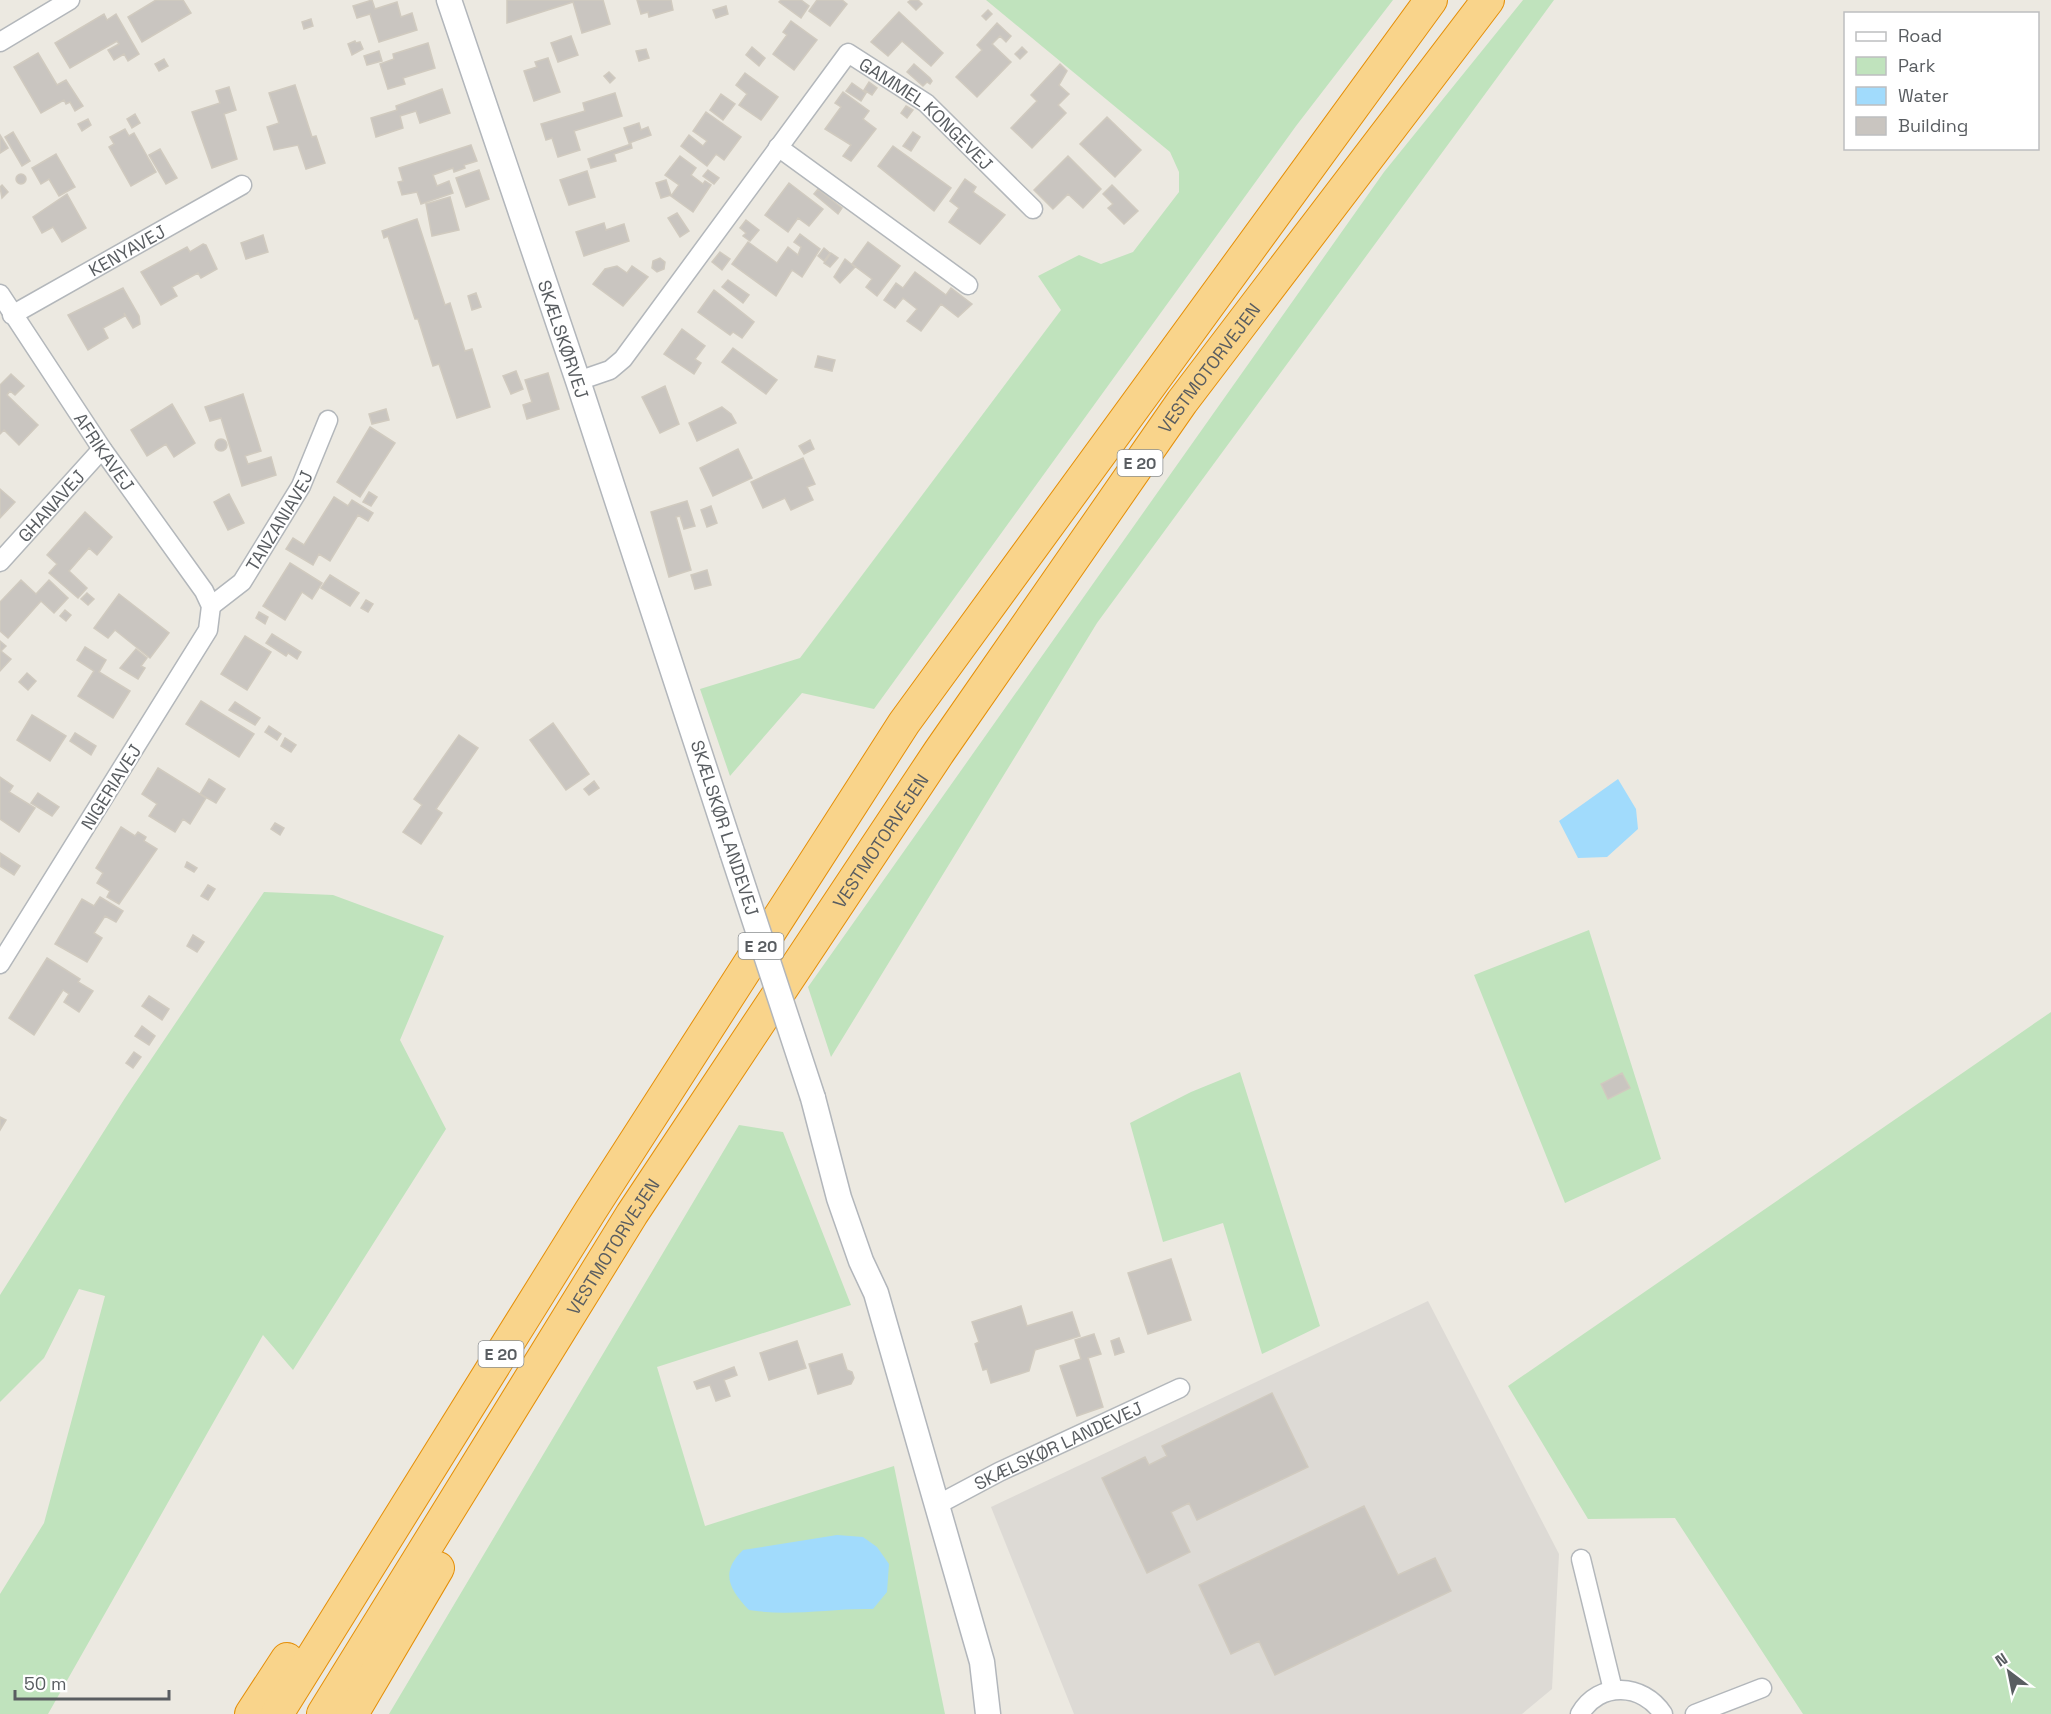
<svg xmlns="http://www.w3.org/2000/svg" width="2051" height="1714" font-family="'Space Grotesk',sans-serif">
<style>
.industrial{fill:#dddad5}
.green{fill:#c0e3bd}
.water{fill:#a1dbfc}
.building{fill:#c9c5c0;stroke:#d0cabf;stroke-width:1.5}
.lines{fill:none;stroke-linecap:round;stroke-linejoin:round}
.street-casing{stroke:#b3b7bb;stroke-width:21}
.secondary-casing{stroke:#b2b6bb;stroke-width:27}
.highway-casing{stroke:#e58f08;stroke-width:34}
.street{stroke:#fff;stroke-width:18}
.secondary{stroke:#fff;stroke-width:24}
.highway{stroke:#f9d48b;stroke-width:32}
.secondary-bridge-casing{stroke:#b2b6bb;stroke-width:27;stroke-linecap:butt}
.secondary-bridge{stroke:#fff;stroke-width:24}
.labels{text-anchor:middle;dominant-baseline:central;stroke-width:4.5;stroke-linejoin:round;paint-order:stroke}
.shield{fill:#fff;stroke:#8b8e90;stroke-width:1.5}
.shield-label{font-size:16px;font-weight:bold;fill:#595d61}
.street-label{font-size:18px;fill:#595d61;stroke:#fff}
</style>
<rect width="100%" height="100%" fill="#ece9e1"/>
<!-- industrial -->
<path class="industrial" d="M1428,1301L1559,1554L1552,1689L1522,1714H1074L991,1507Z"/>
<!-- green -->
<path class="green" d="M986,0H1393L1296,126L874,709L802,693L730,776L700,689L800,658L1061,310L1038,276L1079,255L1101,264L1133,252L1179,192V172L1170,152Z
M1523,0H1554L1097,623L831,1057L808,987L1384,172Z
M264,892L333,895L444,936L400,1040L446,1129L293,1370L263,1335L48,1714H0V1594L44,1523L105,1296L79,1289L44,1358L0,1402V1295L125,1098Z
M1589,930L1661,1159L1565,1203L1474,975Z
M2051,1012V1714H1803L1675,1518L1588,1519L1508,1386Z
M1240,1072L1320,1326L1262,1354L1223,1223L1163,1242L1130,1123L1191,1092Z
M739,1125L783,1132L851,1305L657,1367L705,1526L894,1466L945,1714H389Z"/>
<!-- water -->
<path class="water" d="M1618,779L1636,809L1638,829L1607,857L1578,858L1559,821Z
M837,1535L863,1537L877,1547L889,1564L887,1592L873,1609C831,1608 791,1617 749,1610C730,1590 719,1573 743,1550Z"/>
<!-- building -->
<path class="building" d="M156,0H183L191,13L142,42L128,17Z
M372,0L375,9L397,2L401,17L412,13L417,30L379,42L370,14L357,18L353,6Z
M507,0H603L610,24L582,33L573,2L507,23Z
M637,0H671L673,10L649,17L648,12L641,14Z
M781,0H801L809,6L801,18L779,2Z
M817,0H842L847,4L830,26L809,11Z
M911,0H918L922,4L916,10L908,2Z
M726,6L728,14L716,18L713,10Z
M988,10L992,14L986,20L982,16Z
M899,12L943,53L931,66L902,41L888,56L871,42Z
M104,14L107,20L116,14L139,54L128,61L124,54L114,60L108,50L119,44L117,41L70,68L55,43Z
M311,19L313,26L304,29L302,22Z
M791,21L817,40L794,70L773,54L787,35L783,32Z
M997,23L1011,36L1006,42L1000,36L992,44L1011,62L977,97L956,77L982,50L977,45Z
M571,36L578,55L558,62L551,43Z
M355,41L356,43L360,42L363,49L352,55L348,44Z
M428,43L435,68L403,78L405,84L388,89L380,64L394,59L393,54Z
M752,47L765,58L759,66L746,55Z
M1022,47L1027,52L1020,59L1015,54Z
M646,49L649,58L639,61L636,51Z
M379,51L382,61L367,65L364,56Z
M38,53L57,85L66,80L83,106L75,111L70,102L66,104L64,100L41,113L14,67Z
M548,58L560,92L534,101L524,71L537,67L535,62Z
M164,59L168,66L159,71L155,64Z
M914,64L930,78L932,81L930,84L927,82L923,86L907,72Z
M1060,64L1067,71L1059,85L1069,94L1058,105L1066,113L1032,148L1011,128L1037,101L1031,95Z
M609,72L615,78L610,83L604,76Z
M745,73L778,97L761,120L739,105L747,94L736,85Z
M869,82L877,88L872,95L864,90Z
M852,83L866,93L861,101L846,91Z
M295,85L312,137L316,136L325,163L306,169L298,145L274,150L267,127L279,123L269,93Z
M229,87L236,110L224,114L237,159L212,168L192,112L220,103L216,91Z
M442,89L450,113L420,123L416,111L400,116L403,128L376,137L371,118L397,110L396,106Z
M843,92L869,111L863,119L876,129L851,161L843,156L851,145L825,129L841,107L835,103Z
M615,93L622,116L574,131L580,150L558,157L552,138L546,140L541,124L585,111L583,103Z
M721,94L735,104L723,120L710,110Z
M906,106L913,110L907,118L901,113Z
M706,112L741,137L724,160L716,154L707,166L681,146L689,135L703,146L707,141L693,131Z
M135,114L140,123L132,128L127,119Z
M1107,117L1141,150L1115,177L1080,144Z
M88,119L91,125L82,131L78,124Z
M639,123L641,130L648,127L651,135L629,143L624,128Z
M125,129L129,136L134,133L156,172L131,186L109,147L114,144L110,137Z
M13,132L30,161L22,166L5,137Z
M913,132L920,137L911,151L903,146Z
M0,135L8,148L0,153Z
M631,144L632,148L614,154L616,161L591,168L588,159Z
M471,145L477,161L464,165L465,168L454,172L453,168L433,175L437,186L449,181L453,193L421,204L417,192L402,195L398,182L403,181L399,168Z
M893,146L951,188L934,211L878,166Z
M160,149L177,178L166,184L149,155Z
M56,154L75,187L59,196L49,179L41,184L32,168Z
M680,156L696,168L691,175L703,184L705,181L711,185L693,212L671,196L679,185L665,175Z
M1068,156L1101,189L1083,208L1068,194L1053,209L1034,190Z
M479,170L489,199L466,207L456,178Z
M708,170L719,178L714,184L703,176Z
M587,171L595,197L569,205L560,180Z
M16 179a5 5 0 1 1 10 0a5 5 0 1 1-10 0Z
M965,179L976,187L973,192L1005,215L980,244L949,222L959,208L950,201Z
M666,180L671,195L661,198L656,183Z
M789,183L823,209L809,226L798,218L788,232L765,215Z
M2,185L8,192L2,198L0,187Z
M1112,185L1138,211L1124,224L1108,208L1113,204L1103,194Z
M818,189L842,208L838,214L814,194Z
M67,194L86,228L62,242L53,227L42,233L33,217Z
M450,197L459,230L432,236L426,204Z
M677,213L689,231L680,237L668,218Z
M417,219L445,305L450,303L465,351L472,349L490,407L457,418L439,364L433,366L418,319H415L388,236L384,238L382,231Z
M746,220L759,230L750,241L743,236L746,233L740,228Z
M604,223L606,230L624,224L629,241L584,256L576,232Z
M800,234L820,249L802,277L792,270L776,296L732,264L748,242L777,263L788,247L798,255L801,247L794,242Z
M263,235L268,252L246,259L241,243Z
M868,242L900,266L877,296L866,287L872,279L852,264Z
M203,244L206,245L217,269L201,278L198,273L172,287L177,296L161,305L141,272L187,247L190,252Z
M824,248L830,253L824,261L818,256Z
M720,252L730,259L722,270L712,262Z
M831,253L838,258L830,267L824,263Z
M660,258L665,262L664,269L657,272L652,268L653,261Z
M845,259L855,267L840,283L834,277Z
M617,266L627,273L632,266L648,277L623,306L593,284L605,269Z
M915,272L946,295L951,288L972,304L958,317L941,304L921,331L907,321L917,309L903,298L895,308L884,300L896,283L903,288Z
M728,280L749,295L743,303L722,287Z
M123,288L139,316L140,324L133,328L124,313L125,316L103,328L108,338L88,350L68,315Z
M714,290L754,322L742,338L733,332L730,335L698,312Z
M476,293L481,307L472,310L468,296Z
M682,329L705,346L695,359L701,363L694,374L664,354Z
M733,348L777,380L766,394L722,362Z
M818,356L835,360L832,371L815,367Z
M516,371L523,389L511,394L503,376Z
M548,373L559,409L527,419L523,405L532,402L525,380Z
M11,374L24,386L15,395L10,391L7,395L38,425L19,445L4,430L0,434V385Z
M665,386L679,424L660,433L642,397Z
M243,394L261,451L245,456L248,464L271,457L276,475L242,486L221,418L210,421L205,407Z
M172,404L195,443L174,457L166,444L147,456L131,430Z
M722,407L731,414L736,423L697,441L689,423Z
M386,409L389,420L372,424L369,414Z
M370,427L395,443L360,497L337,482Z
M215 445a6 6 0 1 1 12 0a6 6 0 1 1-12 0Z
M810,440L814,449L804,454L799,446Z
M738,449L752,478L713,496L700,468Z
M803,458L815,484L807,487L813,500L791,510L785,498L763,508L751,482Z
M0,489L15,502L0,518Z
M369,492L377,497L371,506L363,502Z
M229,494L244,523L228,530L214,502Z
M334,497L348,506L352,500L373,513L368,521L358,515L330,561L319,554L313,565L286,549L293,538L304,545Z
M687,501L695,526L684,529L680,516L676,517L691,570L669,577L651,512Z
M711,506L717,523L707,527L701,510Z
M85,512L112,537L97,555L89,548L69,571L87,588L78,598L49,573L57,564L47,555Z
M290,563L322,583L312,599L302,592L285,620L263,606Z
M707,570L711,585L695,589L691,575Z
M330,575L359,593L350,606L321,588Z
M21,580L36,594L49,580L68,598L54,613L41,601L8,638L0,631V602Z
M87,593L94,599L88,605L81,599Z
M119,594L169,633L150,658L115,630L108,638L94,628Z
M366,600L373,604L368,612L361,608Z
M65,610L71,615L66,621L60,616Z
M259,612L268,617L265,624L256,618Z
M272,634L301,652L297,659L288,653L286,656L266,643Z
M245,636L271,652L247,690L221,674Z
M0,641L6,646L1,651L11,659L0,671Z
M85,647L106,660L99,672L130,691L113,718L78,696L94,671L77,660Z
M136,649L147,658L141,666L145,668L138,679L120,668Z
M27,673L36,681L28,690L19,682Z
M201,701L254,734L239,757L186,724Z
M235,702L260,718L255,725L229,710Z
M32,715L66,736L50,761L17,740Z
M553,723L589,774L566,790L530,740Z
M269,726L281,734L277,740L265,732Z
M75,733L96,746L91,755L70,741Z
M459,735L478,748L436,809L442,813L421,844L403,832L422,805L414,799Z
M285,738L296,745L291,752L281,746Z
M158,768L206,798L190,824L183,819L175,832L149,816L157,804L142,794Z
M0,777L13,786L9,792L35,808L19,832L0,819Z
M209,779L225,789L216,803L200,794Z
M594,781L599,788L589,795L584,789Z
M38,793L59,807L52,816L31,803Z
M275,823L284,828L280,835L271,829Z
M121,827L135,836L138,832L146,837L144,841L157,849L119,904L107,897L110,891L97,883L103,873L96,868Z
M0,853L20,866L14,875L0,866Z
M187,862L197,868L194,872L185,867Z
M208,885L215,889L208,900L201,896Z
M100,897L123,911L116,922L105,916L94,933L102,938L87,962L55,944L82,899L94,906Z
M193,935L204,942L197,952L187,946Z
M47,958L80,979L78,982L93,991L79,1012L64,1002L69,994L63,990L34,1035L9,1018Z
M149,996L169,1009L162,1020L142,1006Z
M142,1026L155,1036L149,1045L135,1036Z
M134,1052L141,1057L133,1068L126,1063Z
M1622,1073L1630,1088L1608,1099L1601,1084Z
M0,1117L6,1120L0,1130Z
M1171,1259L1191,1320L1148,1334L1128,1273Z
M1021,1306L1027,1326L1072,1312L1080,1336L1035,1350L1029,1371L991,1383L987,1369L983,1370L975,1344L979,1342L972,1322Z
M1094,1334L1101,1354L1088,1358L1103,1407L1077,1416L1060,1366L1081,1359L1075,1340Z
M1119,1338L1124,1352L1115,1355L1111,1341Z
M797,1341L806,1368L769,1380L760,1353Z
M842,1354L847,1370L852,1372L854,1378L851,1384L818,1394L809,1364Z
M734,1367L737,1375L724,1380L730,1396L716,1401L710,1385L697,1389L694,1382Z
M1272,1393L1308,1467L1197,1520L1189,1503L1171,1512L1190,1552L1147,1573L1102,1478L1145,1457L1149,1465L1167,1456L1162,1446Z
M1364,1506L1398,1575L1435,1558L1451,1591L1275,1675L1259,1641L1231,1654L1199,1585Z"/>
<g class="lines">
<!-- street casing -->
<g class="street-casing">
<g id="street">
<path d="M0,42L70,0"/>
<path d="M778,147L968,285"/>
<path id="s1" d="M0,294L102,449L204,591L211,606L208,630L0,964"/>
<path id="s2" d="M12,315L242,185"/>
<path id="s3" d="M578,381L610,370L623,359L848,53L926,103L1033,209"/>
<path id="s4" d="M0,562L102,449"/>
<path id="s5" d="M211,606L242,582L301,486L328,420"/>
<path id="s6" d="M937,1505L999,1472L1180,1388"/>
<path d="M1581,1559L1613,1690"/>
<path d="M1580,1714C1599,1681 1643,1683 1663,1714"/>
<path d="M1695,1714L1762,1688"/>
</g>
</g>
<!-- secondary casing -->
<g class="secondary-casing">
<g id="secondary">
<path id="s7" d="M449,0L578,381L732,852"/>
<path d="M813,1098L839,1198L861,1261L876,1293L982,1662L988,1714"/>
</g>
</g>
<!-- highway casing -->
<g class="highway-casing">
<g id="highway">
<path d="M251,1714L287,1659"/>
<path d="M277,1714L591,1210L904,723L1431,0"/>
<path id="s8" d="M323,1714L632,1214L939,752L1182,402L1488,0"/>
<path d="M352,1714L438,1568"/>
</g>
</g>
<!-- street -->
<use href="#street" class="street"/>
<!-- secondary -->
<use href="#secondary" class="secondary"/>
<!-- highway -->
<use href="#highway" class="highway"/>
<!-- secondary-bridge casing -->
<g class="secondary-bridge-casing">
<path id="secondary-bridge" d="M732,852L813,1098"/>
</g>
<!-- secondary-bridge -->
<use href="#secondary-bridge" class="secondary-bridge"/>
</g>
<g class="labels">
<!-- shield labels -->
<g class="shield">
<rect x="1117.5" y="450" width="45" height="26" rx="4.5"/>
<rect x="738.5" y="933" width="45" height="26" rx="4.5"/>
<rect x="478.5" y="1341" width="45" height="26" rx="4.5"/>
</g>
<g class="shield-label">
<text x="1140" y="463">E 20</text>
<text x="761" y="946">E 20</text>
<text x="501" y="1354">E 20</text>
</g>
<!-- street labels -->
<g class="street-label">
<text stroke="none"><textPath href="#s3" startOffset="530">GAMMEL KONGEVEJ</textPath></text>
<text stroke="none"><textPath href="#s2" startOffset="132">KENYAVEJ</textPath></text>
<text stroke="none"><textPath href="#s7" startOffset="358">SKÆLSKØRVEJ</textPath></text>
<text stroke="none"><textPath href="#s8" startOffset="1612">VESTMOTORVEJEN</textPath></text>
<text stroke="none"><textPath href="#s1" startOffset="189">AFRIKAVEJ</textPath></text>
<text stroke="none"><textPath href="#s4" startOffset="76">GHANAVEJ</textPath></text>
<text stroke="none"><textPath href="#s5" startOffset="111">TANZANIAVEJ</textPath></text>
<text transform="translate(111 787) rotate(-58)">NIGERIAVEJ</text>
<text transform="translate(725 828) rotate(72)">SKÆLSKØR LANDEVEJ</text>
<text stroke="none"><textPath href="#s8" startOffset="1036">VESTMOTORVEJEN</textPath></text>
<text stroke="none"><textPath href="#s8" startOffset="550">VESTMOTORVEJEN</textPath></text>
<text stroke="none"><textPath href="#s6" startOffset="135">SKÆLSKØR LANDEVEJ</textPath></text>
</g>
</g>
<!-- legend -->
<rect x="1844" y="12" width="195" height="138" fill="#ffffff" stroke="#bdbec0" stroke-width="1.5"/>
<rect x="1856" y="32" width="30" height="9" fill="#ffffff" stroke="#bdbec0" stroke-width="1.5"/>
<text x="1898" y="42" font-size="18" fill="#595d61">Road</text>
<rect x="1856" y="57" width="30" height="18" fill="#c0e3bd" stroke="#bdbec0" stroke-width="1.5"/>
<text x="1898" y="72" font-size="18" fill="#595d61">Park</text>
<rect x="1856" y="87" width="30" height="18" fill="#a1dbfc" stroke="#bdbec0" stroke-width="1.5"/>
<text x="1898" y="102" font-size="18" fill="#595d61">Water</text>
<rect x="1856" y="117" width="30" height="18" fill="#c9c5c0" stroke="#bdbec0" stroke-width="1.5"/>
<text x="1898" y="132" font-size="18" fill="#595d61">Building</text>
<!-- north arrow -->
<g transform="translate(2009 1672) rotate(328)" stroke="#ffffff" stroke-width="4.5" paint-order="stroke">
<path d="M0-4.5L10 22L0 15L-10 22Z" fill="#595d61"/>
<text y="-9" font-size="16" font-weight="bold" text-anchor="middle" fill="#595d61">N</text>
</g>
<!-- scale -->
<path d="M15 1690v9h154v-9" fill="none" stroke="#595d61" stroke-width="3"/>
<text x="24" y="1690" font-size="18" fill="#595d61" stroke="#ffffff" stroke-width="4.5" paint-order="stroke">50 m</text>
</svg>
